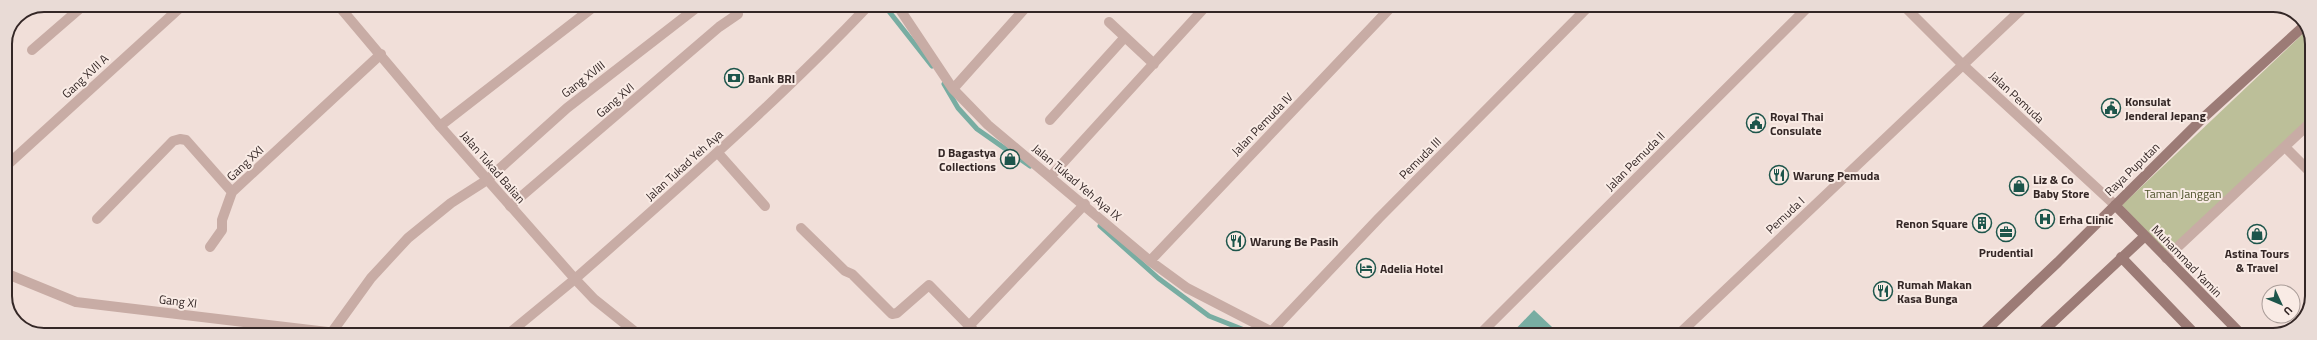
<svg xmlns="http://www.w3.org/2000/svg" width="2317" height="340" font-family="'Titillium Web',sans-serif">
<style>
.green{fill:#bcbf99}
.water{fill:#78ada2}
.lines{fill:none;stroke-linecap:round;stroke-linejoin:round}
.stream{stroke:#78ada2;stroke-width:5}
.minor{stroke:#c8aca5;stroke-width:10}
.tertiary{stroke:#c8aca5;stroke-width:10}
.secondary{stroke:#9c7b76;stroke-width:10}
.labels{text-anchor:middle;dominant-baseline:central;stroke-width:4;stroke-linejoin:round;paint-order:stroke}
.street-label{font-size:12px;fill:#342726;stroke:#f9ebe5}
.poi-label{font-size:12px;font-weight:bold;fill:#342726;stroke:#f9ebe5;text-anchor:start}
.park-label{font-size:12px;fill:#4d522a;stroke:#f9ebe5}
.rim{fill:none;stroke:#342726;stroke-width:2}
</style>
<rect width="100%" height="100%" fill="#f1dfd9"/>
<!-- green -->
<path class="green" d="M2307,30L2312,39V117L2167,253L2122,205Z"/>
<!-- water -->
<path class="water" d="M1534,310L1552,327L1544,335H1510Z"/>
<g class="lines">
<!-- stream -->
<path class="stream" d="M884,5L932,66
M944,84L958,108L977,129L1030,166
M1100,226L1158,278L1209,316L1257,335"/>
<!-- minor -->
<path class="minor" d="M897,5L953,89L988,125L1150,261L1187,288L1278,335
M1109,22L1154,64
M32,50L84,5
M953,89L1028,5
M1050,120L1125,37
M440,126L596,5
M2285,147L2312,174
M718,153L765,206
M5,167L183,5
M1051,176L1207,5
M232,192L381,54
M510,206L719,27L738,14
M97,219L173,141L180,139L186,140L232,192
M801,228L845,271L852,274L892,314L897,313L929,285L978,335
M210,247L222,230V220L232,192
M2166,258L2312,121
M1150,261L1393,5
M5,273L76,302L353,335
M969,326L1085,204
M1272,331L1379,218L1590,5
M332,332L371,278L408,238L451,203L487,180L567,108L700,5
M507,335L575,279
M622,335L628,328
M1081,335L1086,334
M1479,335L1810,5
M1678,335L2026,5"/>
<!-- tertiary -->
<path class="tertiary" d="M338,5L440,126L575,279L594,299L639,335
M1903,5L1963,65L2115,205
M575,279C676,190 777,102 869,5"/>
<!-- secondary -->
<path class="secondary" d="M2115,205L2242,335
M2121,257L2196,335
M1981,335L2058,262L2203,118L2305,25
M2039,335L2145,236"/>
</g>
<!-- icons -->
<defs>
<g id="bank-ring" transform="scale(1)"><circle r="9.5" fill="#f9ebe5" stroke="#1d554b" stroke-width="1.5"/><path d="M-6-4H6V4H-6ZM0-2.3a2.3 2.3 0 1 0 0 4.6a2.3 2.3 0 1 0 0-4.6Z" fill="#1d554b"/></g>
<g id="civic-ring" transform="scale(1)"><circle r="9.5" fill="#f9ebe5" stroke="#1d554b" stroke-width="1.5"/><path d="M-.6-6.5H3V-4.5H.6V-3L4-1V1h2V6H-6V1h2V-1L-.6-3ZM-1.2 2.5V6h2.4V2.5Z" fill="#1d554b"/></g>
<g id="shop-ring" transform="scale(1)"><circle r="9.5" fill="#f9ebe5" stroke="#1d554b" stroke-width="1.5"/><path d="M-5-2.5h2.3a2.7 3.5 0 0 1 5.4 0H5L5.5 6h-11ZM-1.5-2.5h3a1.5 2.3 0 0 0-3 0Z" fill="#1d554b"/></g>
<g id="restaurant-ring" transform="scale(1)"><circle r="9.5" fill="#f9ebe5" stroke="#1d554b" stroke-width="1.5"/><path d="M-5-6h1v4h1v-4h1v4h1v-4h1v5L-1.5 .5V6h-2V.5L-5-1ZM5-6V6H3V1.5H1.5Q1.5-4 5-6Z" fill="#1d554b"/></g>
<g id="hospital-ring" transform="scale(1)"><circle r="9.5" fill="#f9ebe5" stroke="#1d554b" stroke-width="1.5"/><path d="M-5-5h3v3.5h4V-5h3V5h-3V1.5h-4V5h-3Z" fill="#1d554b"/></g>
<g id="building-ring" transform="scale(1)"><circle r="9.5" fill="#f9ebe5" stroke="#1d554b" stroke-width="1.5"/><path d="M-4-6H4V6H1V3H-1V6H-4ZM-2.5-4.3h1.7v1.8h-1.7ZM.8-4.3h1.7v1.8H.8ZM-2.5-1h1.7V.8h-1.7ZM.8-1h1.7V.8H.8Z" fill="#1d554b"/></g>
<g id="office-ring" transform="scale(1)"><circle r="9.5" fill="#f9ebe5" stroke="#1d554b" stroke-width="1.5"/><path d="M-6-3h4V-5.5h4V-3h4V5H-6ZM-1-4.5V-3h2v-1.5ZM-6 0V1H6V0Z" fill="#1d554b"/></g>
<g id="hotel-ring" transform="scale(1)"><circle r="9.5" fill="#f9ebe5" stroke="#1d554b" stroke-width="1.5"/><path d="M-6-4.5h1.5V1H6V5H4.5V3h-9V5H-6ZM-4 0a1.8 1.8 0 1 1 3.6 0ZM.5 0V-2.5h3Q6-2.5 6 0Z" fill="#1d554b"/></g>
</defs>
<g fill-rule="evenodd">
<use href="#bank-ring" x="734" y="78"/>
<use href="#civic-ring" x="2111" y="108"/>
<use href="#civic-ring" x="1756" y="123"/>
<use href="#shop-ring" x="1010" y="159"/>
<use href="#restaurant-ring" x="1779" y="175"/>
<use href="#shop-ring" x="2019" y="186"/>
<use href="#hospital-ring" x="2045" y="219"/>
<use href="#building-ring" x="1982" y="223"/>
<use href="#office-ring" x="2006" y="232"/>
<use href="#shop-ring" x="2257" y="234"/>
<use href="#restaurant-ring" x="1236" y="241"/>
<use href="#hotel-ring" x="1366" y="268"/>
<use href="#restaurant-ring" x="1883" y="291"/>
</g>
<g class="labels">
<!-- street labels -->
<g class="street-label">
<text transform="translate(85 76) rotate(-43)">Gang XVII A</text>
<text transform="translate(583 79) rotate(-38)">Gang XVIII</text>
<text transform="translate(2017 97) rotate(43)">Jalan Pemuda</text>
<text transform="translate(615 100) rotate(-41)">Gang XVI</text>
<text transform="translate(1262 124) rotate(-46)">Jalan Pemuda IV</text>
<text transform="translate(1420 158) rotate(-45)">Pemuda III</text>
<text transform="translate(1635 161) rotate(-45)">Jalan Pemuda II</text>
<text transform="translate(245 163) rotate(-43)">Gang XXI</text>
<text transform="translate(684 165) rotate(-42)">Jalan Tukad Yeh Aya</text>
<text transform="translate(493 167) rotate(49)">Jalan Tukad Balian</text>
<text transform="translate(2132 169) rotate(-44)">Raya Puputan</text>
<text transform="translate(1077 182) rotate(40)">Jalan Tukad Yeh Aya IX</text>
<text transform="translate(1785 215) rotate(-43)">Pemuda I</text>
<text transform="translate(2187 261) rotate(46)">Muhammad Yamin</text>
<text transform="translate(178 301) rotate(7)">Gang XI</text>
</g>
<!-- poi labels -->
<g class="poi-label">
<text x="748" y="78">Bank BRI</text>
<text x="2125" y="101">Konsulat<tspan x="2125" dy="14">Jenderal Jepang</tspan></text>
<text x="1770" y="116">Royal Thai<tspan x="1770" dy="14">Consulate</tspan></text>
<text x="996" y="152" text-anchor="end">D Bagastya<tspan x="996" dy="14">Collections</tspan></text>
<text x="1793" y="175">Warung Pemuda</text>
<text x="2033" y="179">Liz &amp; Co<tspan x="2033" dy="14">Baby Store</tspan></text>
<text x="2059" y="219">Erha Clinic</text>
<text x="1968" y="223" text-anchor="end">Renon Square</text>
<text x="1250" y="241">Warung Be Pasih</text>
<text x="2006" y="252" text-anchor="middle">Prudential</text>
<text x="2257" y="253" text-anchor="middle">Astina Tours<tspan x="2257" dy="14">&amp; Travel</tspan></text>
<text x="1380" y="268">Adelia Hotel</text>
<text x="1897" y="284">Rumah Makan<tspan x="1897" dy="14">Kasa Bunga</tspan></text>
</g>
<!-- park labels -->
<g class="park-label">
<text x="2183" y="193">Taman Janggan</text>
</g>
</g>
<!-- crop -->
<path d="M0 0H2317V340H0ZM44 12H2273A32 32 0 0 1 2305 44V296A32 32 0 0 1 2273 328H44A32 32 0 0 1 12 296V44A32 32 0 0 1 44 12Z" fill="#e9dbd6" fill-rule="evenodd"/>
<path class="rim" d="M44 12H2273A32 32 0 0 1 2305 44V296A32 32 0 0 1 2273 328H44A32 32 0 0 1 12 296V44A32 32 0 0 1 44 12Z"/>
<!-- north arrow -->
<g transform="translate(2281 304) rotate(134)"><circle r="19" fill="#f9ebe5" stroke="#aa9d99"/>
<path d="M0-3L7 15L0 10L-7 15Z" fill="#1d554b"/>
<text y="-6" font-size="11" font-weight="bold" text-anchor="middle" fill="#342726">U</text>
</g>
</svg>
